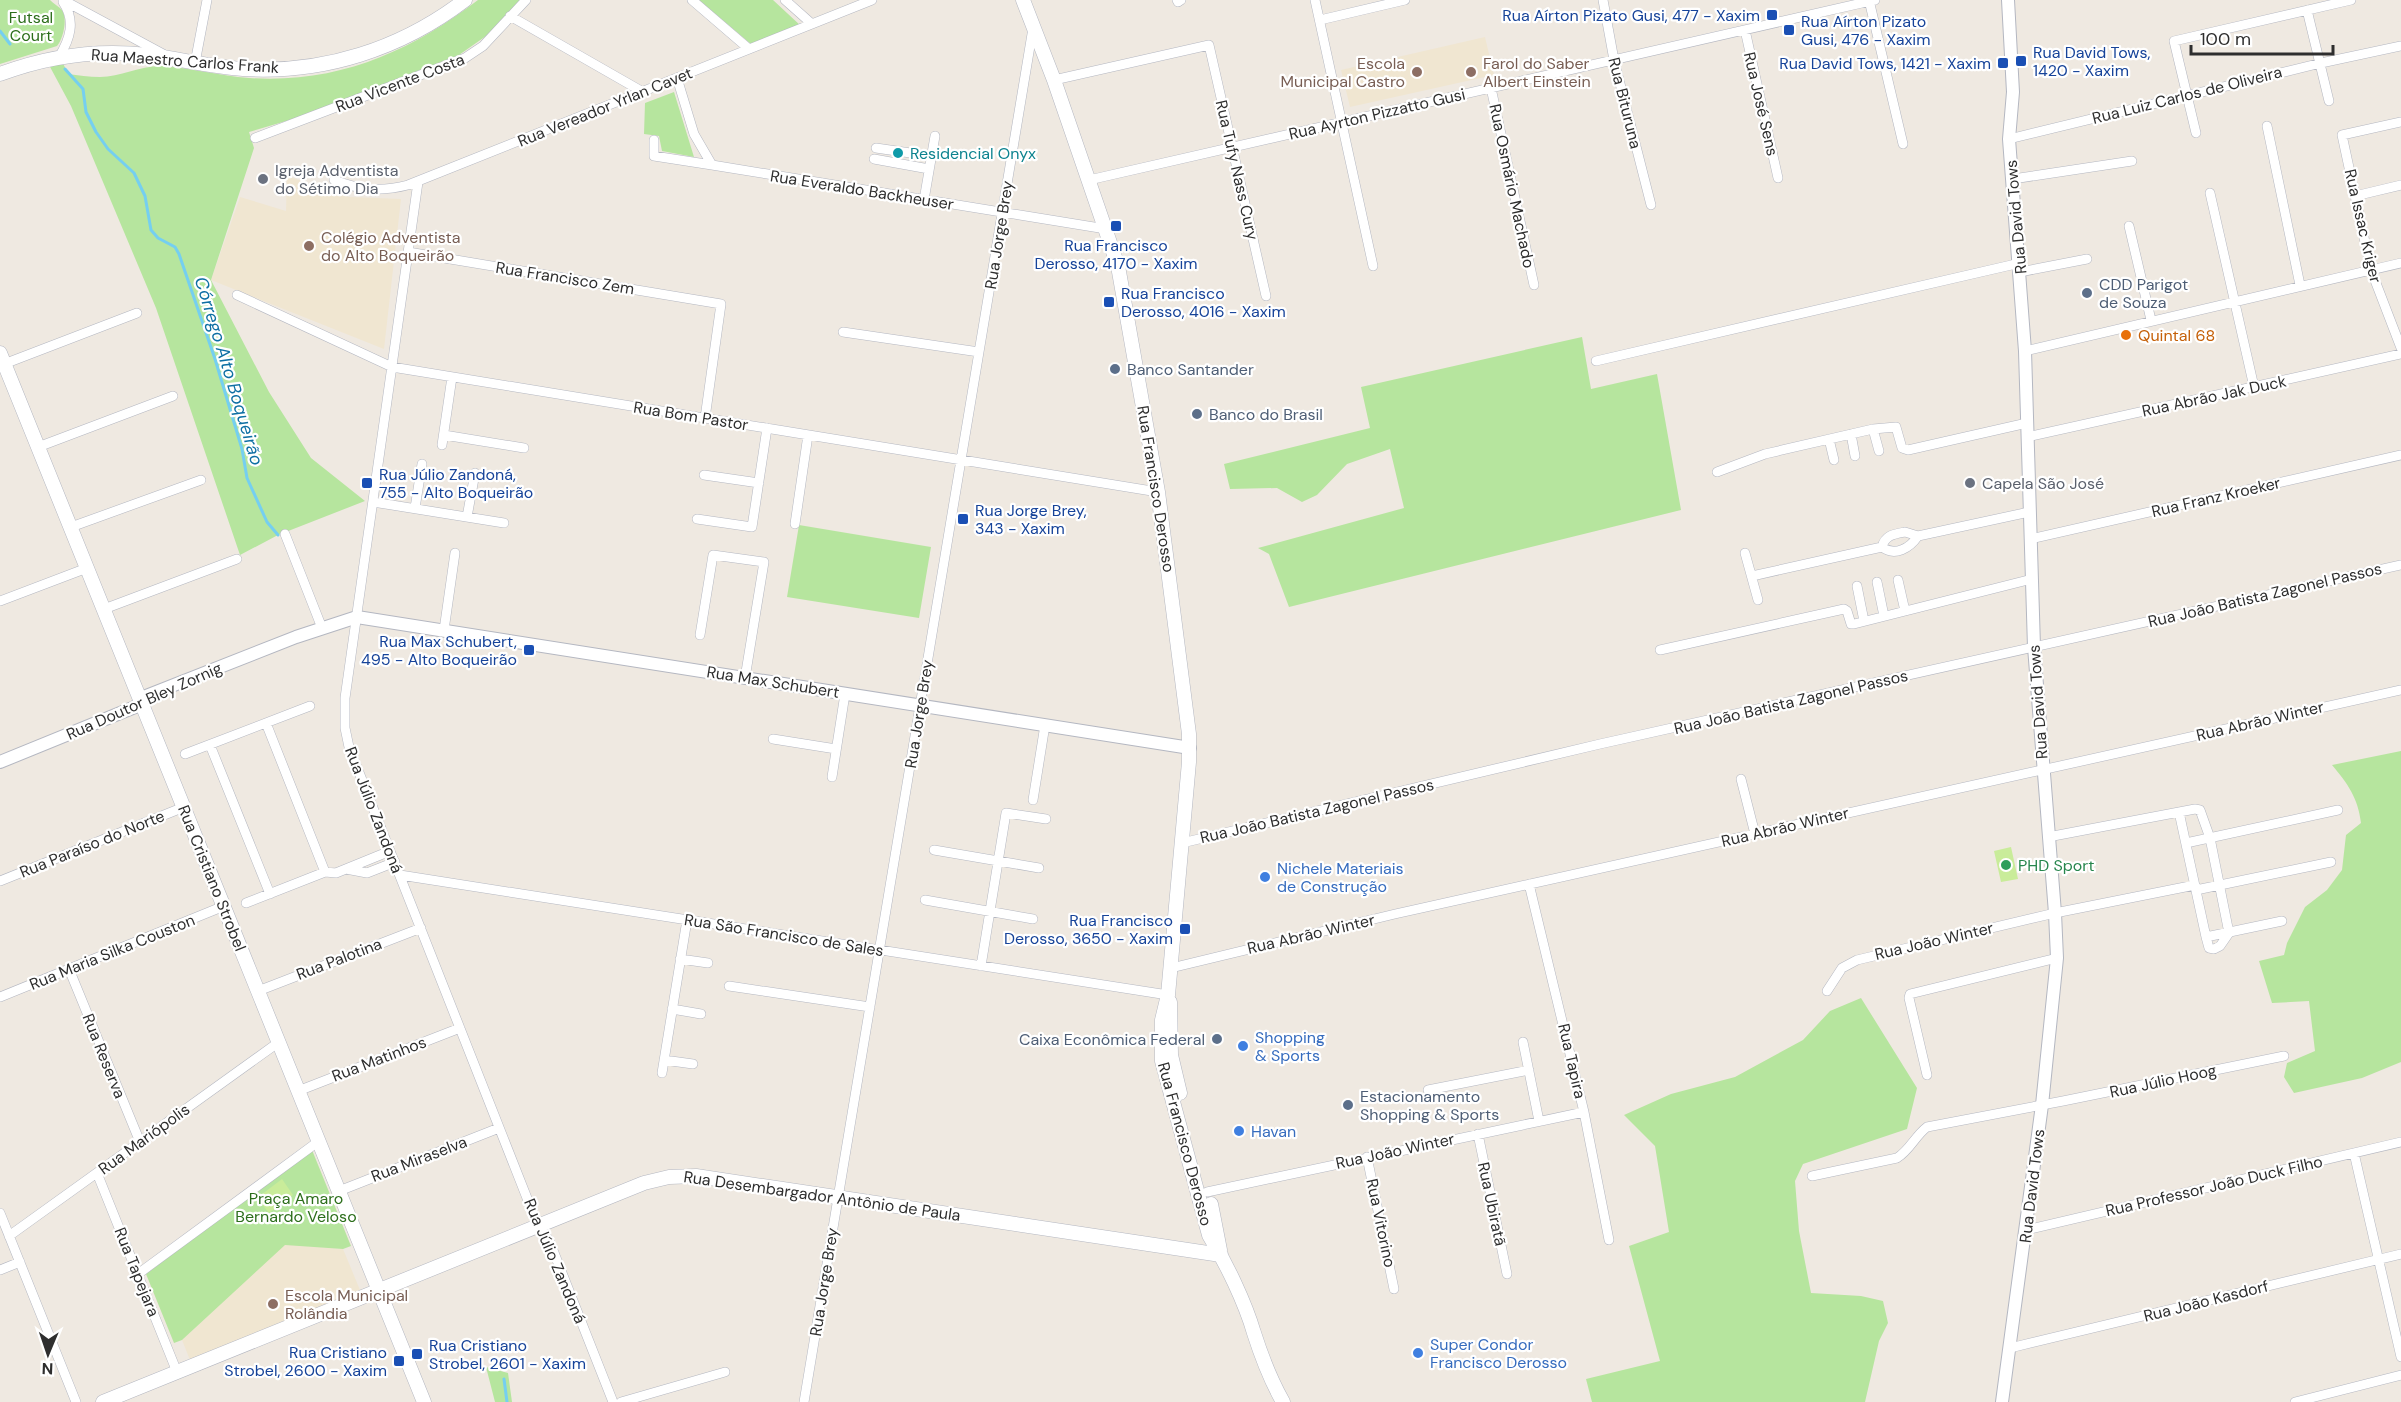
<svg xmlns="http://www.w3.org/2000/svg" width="2401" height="1402" font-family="'DM Sans',sans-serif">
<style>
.education{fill:#f0e6d1}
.green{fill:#b6e59e}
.pitch{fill:#c9ec9a}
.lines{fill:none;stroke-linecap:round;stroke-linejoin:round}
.stream{stroke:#75cff0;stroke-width:3}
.minor-casing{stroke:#b4b7c1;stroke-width:10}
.tertiary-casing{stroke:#b4b7c1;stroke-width:14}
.secondary-casing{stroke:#b4b7c1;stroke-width:15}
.minor{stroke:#fff;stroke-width:9}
.tertiary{stroke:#fff;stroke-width:12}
.secondary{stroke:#fff;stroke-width:14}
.transit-dot{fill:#1a4fb4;stroke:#fff;stroke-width:2}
.education-dot{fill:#8d6e63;stroke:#fff;stroke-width:2}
.culture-dot{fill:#0f9aa8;stroke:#fff;stroke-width:2}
.worship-dot{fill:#6b7280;stroke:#fff;stroke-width:2}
.service-dot{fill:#5c6f8a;stroke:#fff;stroke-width:2}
.food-dot{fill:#e8710a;stroke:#fff;stroke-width:2}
.leisure-dot{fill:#2e9e5b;stroke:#fff;stroke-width:2}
.shop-dot{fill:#3f7fe0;stroke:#fff;stroke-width:2}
.labels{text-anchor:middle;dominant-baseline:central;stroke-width:4.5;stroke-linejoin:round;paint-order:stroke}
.transit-label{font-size:16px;fill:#164399;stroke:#fff;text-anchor:start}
.park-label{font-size:16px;fill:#2c6e1b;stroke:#fff}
.street-label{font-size:16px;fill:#2e2e2e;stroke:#fff}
.education-label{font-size:16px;fill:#785e54;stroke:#fff;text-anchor:start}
.culture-label{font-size:16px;fill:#0d838f;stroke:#fff;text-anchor:start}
.worship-label{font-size:16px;fill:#5b616d;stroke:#fff;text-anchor:start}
.service-label{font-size:16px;fill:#4e5e75;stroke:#fff;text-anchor:start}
.food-label{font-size:16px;fill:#c56008;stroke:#fff;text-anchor:start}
.leisure-label{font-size:16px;fill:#27864d;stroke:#fff;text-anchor:start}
.shop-label{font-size:16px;fill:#366cbe;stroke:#fff;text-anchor:start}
.water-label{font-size:18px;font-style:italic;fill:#0d6fa3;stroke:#fff}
</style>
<rect width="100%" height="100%" fill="#efe9e1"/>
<!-- education -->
<path class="education" d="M1485,37L1494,75L1350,107L1341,70Z
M287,176L349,197L401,199L384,349L211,280L240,197L286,211Z
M285,1244L343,1249L360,1290L190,1360L182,1340Z"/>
<!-- green -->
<path class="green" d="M0,0H50C53,3 59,7 62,10C68,19 63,39 57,46L0,64Z
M478,0H521L486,36L459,55L293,119L249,132L254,148L211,280L269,392L311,458L365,501L278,535L240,555L156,308L71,106L49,65L62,61L68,74C78,75 89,77 100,77C121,77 141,65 163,66C192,68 220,76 249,78C337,84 410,52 478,0Z
M699,0H773L801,26L752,45Z
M674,92L694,157L662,151L659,136L644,134L645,103Z
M1582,337L1591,389L1657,374L1681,510L1289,607L1269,554L1258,548L1404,508L1390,449L1347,464L1317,495L1302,502L1277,488L1230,489L1224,464L1370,428L1361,387Z
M799,525L931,547L919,618L787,597Z
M2401,751V1062L2362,1078L2294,1093L2284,1077L2287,1063L2315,1051L2309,1001L2272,1003L2259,961L2284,955L2287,943L2305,907L2327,890L2342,870L2346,835L2361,823C2358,798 2348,784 2332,765Z
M1861,998L1917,1088L1907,1129L1803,1164L1795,1181L1799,1231L1811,1293L1861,1296L1883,1301L1888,1323L1879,1341L1865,1402H1592L1586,1379L1660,1361L1629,1246L1669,1232L1655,1146L1624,1115L1671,1094L1735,1077L1803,1040L1830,1011Z
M312,1150L351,1246L343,1249L285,1245L182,1340L174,1343L146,1274Z
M486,1367L508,1373L512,1402H495Z"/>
<!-- pitch -->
<path class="pitch" d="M2011,847L2018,879L2001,882L1994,851Z
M282,1179L293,1195L269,1213L257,1198Z"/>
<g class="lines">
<!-- stream -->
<path class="stream" d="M0,31L10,44
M65,69L83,89L86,112L96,132L108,149L134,173L145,196L151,230L158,238L175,247L179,254L215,359L242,449L247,478L267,522L278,535
M504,1379L507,1402"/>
<!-- minor casing -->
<g class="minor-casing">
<path id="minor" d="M63,0L163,54
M692,0L749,49
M785,0L812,24
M1177,0L1178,2L1181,0
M1315,0L1373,266
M1603,0L1614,60L1651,205
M1869,0L1903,144
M2307,10L2329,101
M510,16L643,92
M1320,20L1405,0
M1745,30L1778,178
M59,57C70,39 76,21 63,2
M195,63L207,0
M677,78L694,134L712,165L1106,229
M1054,80L1209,45L1266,296
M1491,88L1534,285
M2401,122L2342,135L2371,270L2401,348
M2267,126L2300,285
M2196,133L2174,41L2351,0
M255,138L465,58L483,46L526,0
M2009,139L2321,63L2401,46
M654,140V156L712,165
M876,148L931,156
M874,159L929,169
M2013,179L2132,161
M334,180C359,190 381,192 408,185L872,0
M1089,180L1875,0
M418,182L345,698V728L349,747L538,1226L549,1240L613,1402
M2210,193L2254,387
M2355,196L2401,185
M924,200L935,136
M2129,226L2151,320
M408,252L721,304L705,418
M2020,272L2087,259
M237,295L392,367L1158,492
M843,332L979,352
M2025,351L2401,263
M1596,361L2020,263
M4,364L137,313
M1873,429L1879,451
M1851,434L1855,456
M444,435L524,448
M2027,437L2401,354
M1829,439L1834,460
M442,445L452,377
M38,447L173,396
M1717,472L1765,454L1873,429L1896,427L1902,448L1908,450L2027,423
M704,475L759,483
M373,502L504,523
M415,508L422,464
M467,517L475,473
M697,519L752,527L767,428
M795,524L808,435
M71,527L201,480
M1905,532L1918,536C1910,548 1895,557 1882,547C1885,535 1894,534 1905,532Z
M285,534L322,628
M1918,536L2029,512
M2030,539L2401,455
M1745,553L1758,600
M1752,576L1882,547
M1898,580L1905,611
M1877,582L1884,616
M1857,586L1864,621
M0,601L87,568
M104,609L237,559
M444,630L455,553
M700,635L713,555L764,562L745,678
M1660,650L1844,609L1847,611L1851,624H1854L2032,579
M266,723L325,872
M773,739L836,749
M210,745L270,894
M185,754L310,706
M832,777L845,694
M1741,779L1755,834
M1033,800L1045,725
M2048,837L2195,809L2200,810L2210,838L2229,933L2220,946L2214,949L2209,948L2206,937L2179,812
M1182,843L1600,744L2401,565
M2186,843L2338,810
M934,850L1039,868
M346,869L367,873L395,862
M400,875L1168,995
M0,881L184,807
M1529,884L1584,1112L1609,1240
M2196,890L2331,862
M925,900L1033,919
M246,903L325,872L336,873L390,851
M2206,937L2282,921
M680,959L708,963
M981,966L1006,813L1046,819
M1171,968L1395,914L2401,690
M69,969L140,1142
M729,986L870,1007
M258,991L421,928
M1827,991L1842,968L1857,960L2055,913L2195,885
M0,997L224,906
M672,1009L701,1014
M1523,1042L1539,1121
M664,1060L693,1064
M662,1073L687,920
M1927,1075L1909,998L1910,994L2057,958
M1428,1090L1529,1070
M298,1091L460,1028
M1478,1134L1507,1274
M2354,1153L2401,1357
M1367,1157L1394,1289
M97,1173L177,1372
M1812,1176L1897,1158C1910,1150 1915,1136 1927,1127L2063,1101L2284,1056
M339,1191L499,1128
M1207,1192L1584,1112
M0,1213L76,1402
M2026,1230L2401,1142
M9,1236L279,1042
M0,1270L20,1262
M138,1274L319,1141
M2010,1348L2401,1254
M621,1402L725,1372
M804,1402L1033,28
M2295,1402L2401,1375"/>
</g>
<!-- tertiary casing -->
<g class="tertiary-casing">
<path id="tertiary" d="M0,762L135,707L146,696L296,637L357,617L1190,748
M2002,1402L2042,1105L2057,958L2055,913L2034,647L2025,351L2009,139L2013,92L2008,0"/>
</g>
<!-- secondary casing -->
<g class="secondary-casing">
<path id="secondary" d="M1023,0L1054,80L1118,266L1158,492L1189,734V762L1168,995L1162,1020V1061L1209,1235C1226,1263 1245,1302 1254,1333C1262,1358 1270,1379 1283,1402
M0,74C48,56 97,49 148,55C180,59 211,67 243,69C323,74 401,49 465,0
M0,353L424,1402
M1170,1002L1171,1055L1180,1093
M1211,1204L1220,1250
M103,1402L644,1183L669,1177L696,1176L1221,1255"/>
</g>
<!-- minor -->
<use href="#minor" class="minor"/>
<!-- tertiary -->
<use href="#tertiary" class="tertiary"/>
<!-- secondary -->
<use href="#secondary" class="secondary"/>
</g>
<!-- markers -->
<g class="transit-dot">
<rect x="1766" y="9" width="12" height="12" rx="3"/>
<rect x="1783" y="24" width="12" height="12" rx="3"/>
<rect x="2015" y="55" width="12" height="12" rx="3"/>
<rect x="1997" y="57" width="12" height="12" rx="3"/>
<rect x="1110" y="220" width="12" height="12" rx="3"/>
<rect x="1103" y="296" width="12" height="12" rx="3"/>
<rect x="361" y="477" width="12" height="12" rx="3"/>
<rect x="957" y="513" width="12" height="12" rx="3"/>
<rect x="523" y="644" width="12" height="12" rx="3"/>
<rect x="1179" y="923" width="12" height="12" rx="3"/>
<rect x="411" y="1348" width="12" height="12" rx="3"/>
<rect x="393" y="1355" width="12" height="12" rx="3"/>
</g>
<g class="education-dot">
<circle cx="1417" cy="72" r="6"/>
<circle cx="1471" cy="72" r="6"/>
<circle cx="309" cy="246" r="6"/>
<circle cx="273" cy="1304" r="6"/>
</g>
<circle class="culture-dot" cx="898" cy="153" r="6"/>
<g class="worship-dot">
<circle cx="263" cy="179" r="6"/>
<circle cx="1970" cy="483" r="6"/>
</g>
<g class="service-dot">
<circle cx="2087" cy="293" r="6"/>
<circle cx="1115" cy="369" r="6"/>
<circle cx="1197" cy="414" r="6"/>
<circle cx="1217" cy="1039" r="6"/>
<circle cx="1348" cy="1105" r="6"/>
</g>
<circle class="food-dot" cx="2126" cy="335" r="6"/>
<circle class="leisure-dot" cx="2006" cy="865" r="6"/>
<g class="shop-dot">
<circle cx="1265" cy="877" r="6"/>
<circle cx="1243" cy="1046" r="6"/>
<circle cx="1239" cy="1131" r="6"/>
<circle cx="1418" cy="1353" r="6"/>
</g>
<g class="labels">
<!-- transit labels -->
<g class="transit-label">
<text x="1760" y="15" text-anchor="end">Rua Aírton Pizato Gusi, 477 - Xaxim</text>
<text x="1801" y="21">Rua Aírton Pizato<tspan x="1801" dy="18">Gusi, 476 - Xaxim</tspan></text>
<text x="2033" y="52">Rua David Tows,<tspan x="2033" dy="18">1420 - Xaxim</tspan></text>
<text x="1991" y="63" text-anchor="end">Rua David Tows, 1421 - Xaxim</text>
<text x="1116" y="245" text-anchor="middle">Rua Francisco<tspan x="1116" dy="18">Derosso, 4170 - Xaxim</tspan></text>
<text x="1121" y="293">Rua Francisco<tspan x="1121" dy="18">Derosso, 4016 - Xaxim</tspan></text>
<text x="379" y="474">Rua Júlio Zandoná,<tspan x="379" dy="18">755 - Alto Boqueirão</tspan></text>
<text x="975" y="510">Rua Jorge Brey,<tspan x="975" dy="18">343 - Xaxim</tspan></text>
<text x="517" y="641" text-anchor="end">Rua Max Schubert,<tspan x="517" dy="18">495 - Alto Boqueirão</tspan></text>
<text x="1173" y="920" text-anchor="end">Rua Francisco<tspan x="1173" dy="18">Derosso, 3650 - Xaxim</tspan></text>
<text x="429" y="1345">Rua Cristiano<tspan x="429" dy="18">Strobel, 2601 - Xaxim</tspan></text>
<text x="387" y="1352" text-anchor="end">Rua Cristiano<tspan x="387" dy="18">Strobel, 2600 - Xaxim</tspan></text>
</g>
<!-- park labels -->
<g class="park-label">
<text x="31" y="17">Futsal<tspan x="31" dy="18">Court</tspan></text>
<text x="296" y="1198">Praça Amaro<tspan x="296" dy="18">Bernardo Veloso</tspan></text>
</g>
<!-- street labels -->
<g class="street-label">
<text transform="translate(185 61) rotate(4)">Rua Maestro Carlos Frank</text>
<text transform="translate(400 83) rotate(-21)">Rua Vicente Costa</text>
<text transform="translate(2187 95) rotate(-14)">Rua Luiz Carlos de Oliveira</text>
<text transform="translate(1625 103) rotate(76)">Rua Bituruna</text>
<text transform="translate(1761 104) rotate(77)">Rua José Sens</text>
<text transform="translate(605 107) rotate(-22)">Rua Vereador Yrlan Cavet</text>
<text transform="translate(1377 114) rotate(-13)">Rua Ayrton Pizzatto Gusi</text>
<text transform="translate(1237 170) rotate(77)">Rua Tufy Nass Cury</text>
<text transform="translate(1512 186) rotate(78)">Rua Osmário Machado</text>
<text transform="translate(862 190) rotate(9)">Rua Everaldo Backheuser</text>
<text transform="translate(2016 217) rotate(-95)">Rua David Tows</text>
<text transform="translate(2363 226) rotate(77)">Rua Issac Kriger</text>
<text transform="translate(999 235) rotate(-81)">Rua Jorge Brey</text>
<text transform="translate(565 278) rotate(9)">Rua Francisco Zem</text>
<text transform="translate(2214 396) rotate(-12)">Rua Abrão Jak Duck</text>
<text transform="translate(691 416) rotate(9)">Rua Bom Pastor</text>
<text transform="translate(1156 489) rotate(81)">Rua Francisco Derosso</text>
<text transform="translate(2216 497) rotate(-13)">Rua Franz Kroeker</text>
<text transform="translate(2265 595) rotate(-13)">Rua João Batista Zagonel Passos</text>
<text transform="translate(773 682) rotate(9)">Rua Max Schubert</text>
<text transform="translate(144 701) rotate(-24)">Rua Doutor Bley Zornig</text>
<text transform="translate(1791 702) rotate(-13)">Rua João Batista Zagonel Passos</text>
<text transform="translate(2038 702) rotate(-94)">Rua David Tows</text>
<text transform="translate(919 714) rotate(-81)">Rua Jorge Brey</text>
<text transform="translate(2260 721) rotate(-13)">Rua Abrão Winter</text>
<text transform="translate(374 810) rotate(69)">Rua Júlio Zandoná</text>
<text transform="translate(1317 811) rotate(-13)">Rua João Batista Zagonel Passos</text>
<text transform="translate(1785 827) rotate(-13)">Rua Abrão Winter</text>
<text transform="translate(92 844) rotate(-22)">Rua Paraíso do Norte</text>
<text transform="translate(212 878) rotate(68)">Rua Cristiano Strobel</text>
<text transform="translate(1311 934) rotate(-13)">Rua Abrão Winter</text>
<text transform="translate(784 935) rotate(9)">Rua São Francisco de Sales</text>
<text transform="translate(1934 941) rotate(-13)">Rua João Winter</text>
<text transform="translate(112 952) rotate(-22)">Rua Maria Silka Couston</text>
<text transform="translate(339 959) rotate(-21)">Rua Palotina</text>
<text transform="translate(104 1056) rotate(68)">Rua Reserva</text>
<text transform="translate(379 1059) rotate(-21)">Rua Matinhos</text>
<text transform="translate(1572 1061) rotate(77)">Rua Tapira</text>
<text transform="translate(2163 1081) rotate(-12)">Rua Júlio Hoog</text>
<text transform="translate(144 1139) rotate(-36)">Rua Mariópolis</text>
<text transform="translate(1185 1144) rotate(75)">Rua Francisco Derosso</text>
<text transform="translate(1395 1151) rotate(-12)">Rua João Winter</text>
<text transform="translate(419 1159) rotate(-21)">Rua Miraselva</text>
<text transform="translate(2032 1186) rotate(-83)">Rua David Tows</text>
<text transform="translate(2214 1186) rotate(-13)">Rua Professor João Duck Filho</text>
<text transform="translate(822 1196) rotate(8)">Rua Desembargador Antônio de Paula</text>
<text transform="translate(1492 1204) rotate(78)">Rua Ubiratã</text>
<text transform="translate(1381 1223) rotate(78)">Rua Vitorino</text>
<text transform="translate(555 1261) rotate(67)">Rua Júlio Zandoná</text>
<text transform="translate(137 1272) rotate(68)">Rua Tapejara</text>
<text transform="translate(824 1282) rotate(-81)">Rua Jorge Brey</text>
<text transform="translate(2206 1301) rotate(-14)">Rua João Kasdorf</text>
</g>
<!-- education labels -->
<g class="education-label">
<text x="1405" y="63" text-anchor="end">Escola<tspan x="1405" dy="18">Municipal Castro</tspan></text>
<text x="1483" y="63">Farol do Saber<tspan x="1483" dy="18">Albert Einstein</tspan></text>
<text x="321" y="237">Colégio Adventista<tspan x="321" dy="18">do Alto Boqueirão</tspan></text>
<text x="285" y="1295">Escola Municipal<tspan x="285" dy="18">Rolândia</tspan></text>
</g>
<!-- culture labels -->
<g class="culture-label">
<text x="910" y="153">Residencial Onyx</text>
</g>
<!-- worship labels -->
<g class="worship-label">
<text x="275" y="170">Igreja Adventista<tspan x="275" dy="18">do Sétimo Dia</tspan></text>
<text x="1982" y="483">Capela São José</text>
</g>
<!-- service labels -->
<g class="service-label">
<text x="2099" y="284">CDD Parigot<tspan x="2099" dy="18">de Souza</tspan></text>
<text x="1127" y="369">Banco Santander</text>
<text x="1209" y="414">Banco do Brasil</text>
<text x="1205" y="1039" text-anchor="end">Caixa Econômica Federal</text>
<text x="1360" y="1096">Estacionamento<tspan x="1360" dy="18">Shopping &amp; Sports</tspan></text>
</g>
<!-- food labels -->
<g class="food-label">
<text x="2138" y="335">Quintal 68</text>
</g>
<!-- leisure labels -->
<g class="leisure-label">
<text x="2018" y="865">PHD Sport</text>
</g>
<!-- shop labels -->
<g class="shop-label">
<text x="1277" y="868">Nichele Materiais<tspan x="1277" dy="18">de Construção</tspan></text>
<text x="1255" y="1037">Shopping<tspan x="1255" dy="18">&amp; Sports</tspan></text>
<text x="1251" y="1131">Havan</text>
<text x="1430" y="1344">Super Condor<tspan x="1430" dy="18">Francisco Derosso</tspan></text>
</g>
<!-- water labels -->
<g class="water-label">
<text transform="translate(229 371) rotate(73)">Córrego Alto Boqueirão</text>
</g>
</g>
<!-- north arrow -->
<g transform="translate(48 1354) rotate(182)" stroke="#ffffff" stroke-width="4.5" paint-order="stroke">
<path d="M0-4.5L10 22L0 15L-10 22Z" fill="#2e2e2e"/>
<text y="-9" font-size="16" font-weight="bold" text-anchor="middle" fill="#2e2e2e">N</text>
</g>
<!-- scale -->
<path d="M2191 45v9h142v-9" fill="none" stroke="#2e2e2e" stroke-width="3"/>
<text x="2200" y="45" font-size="18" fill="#2e2e2e" stroke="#ffffff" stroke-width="4.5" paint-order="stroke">100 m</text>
</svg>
